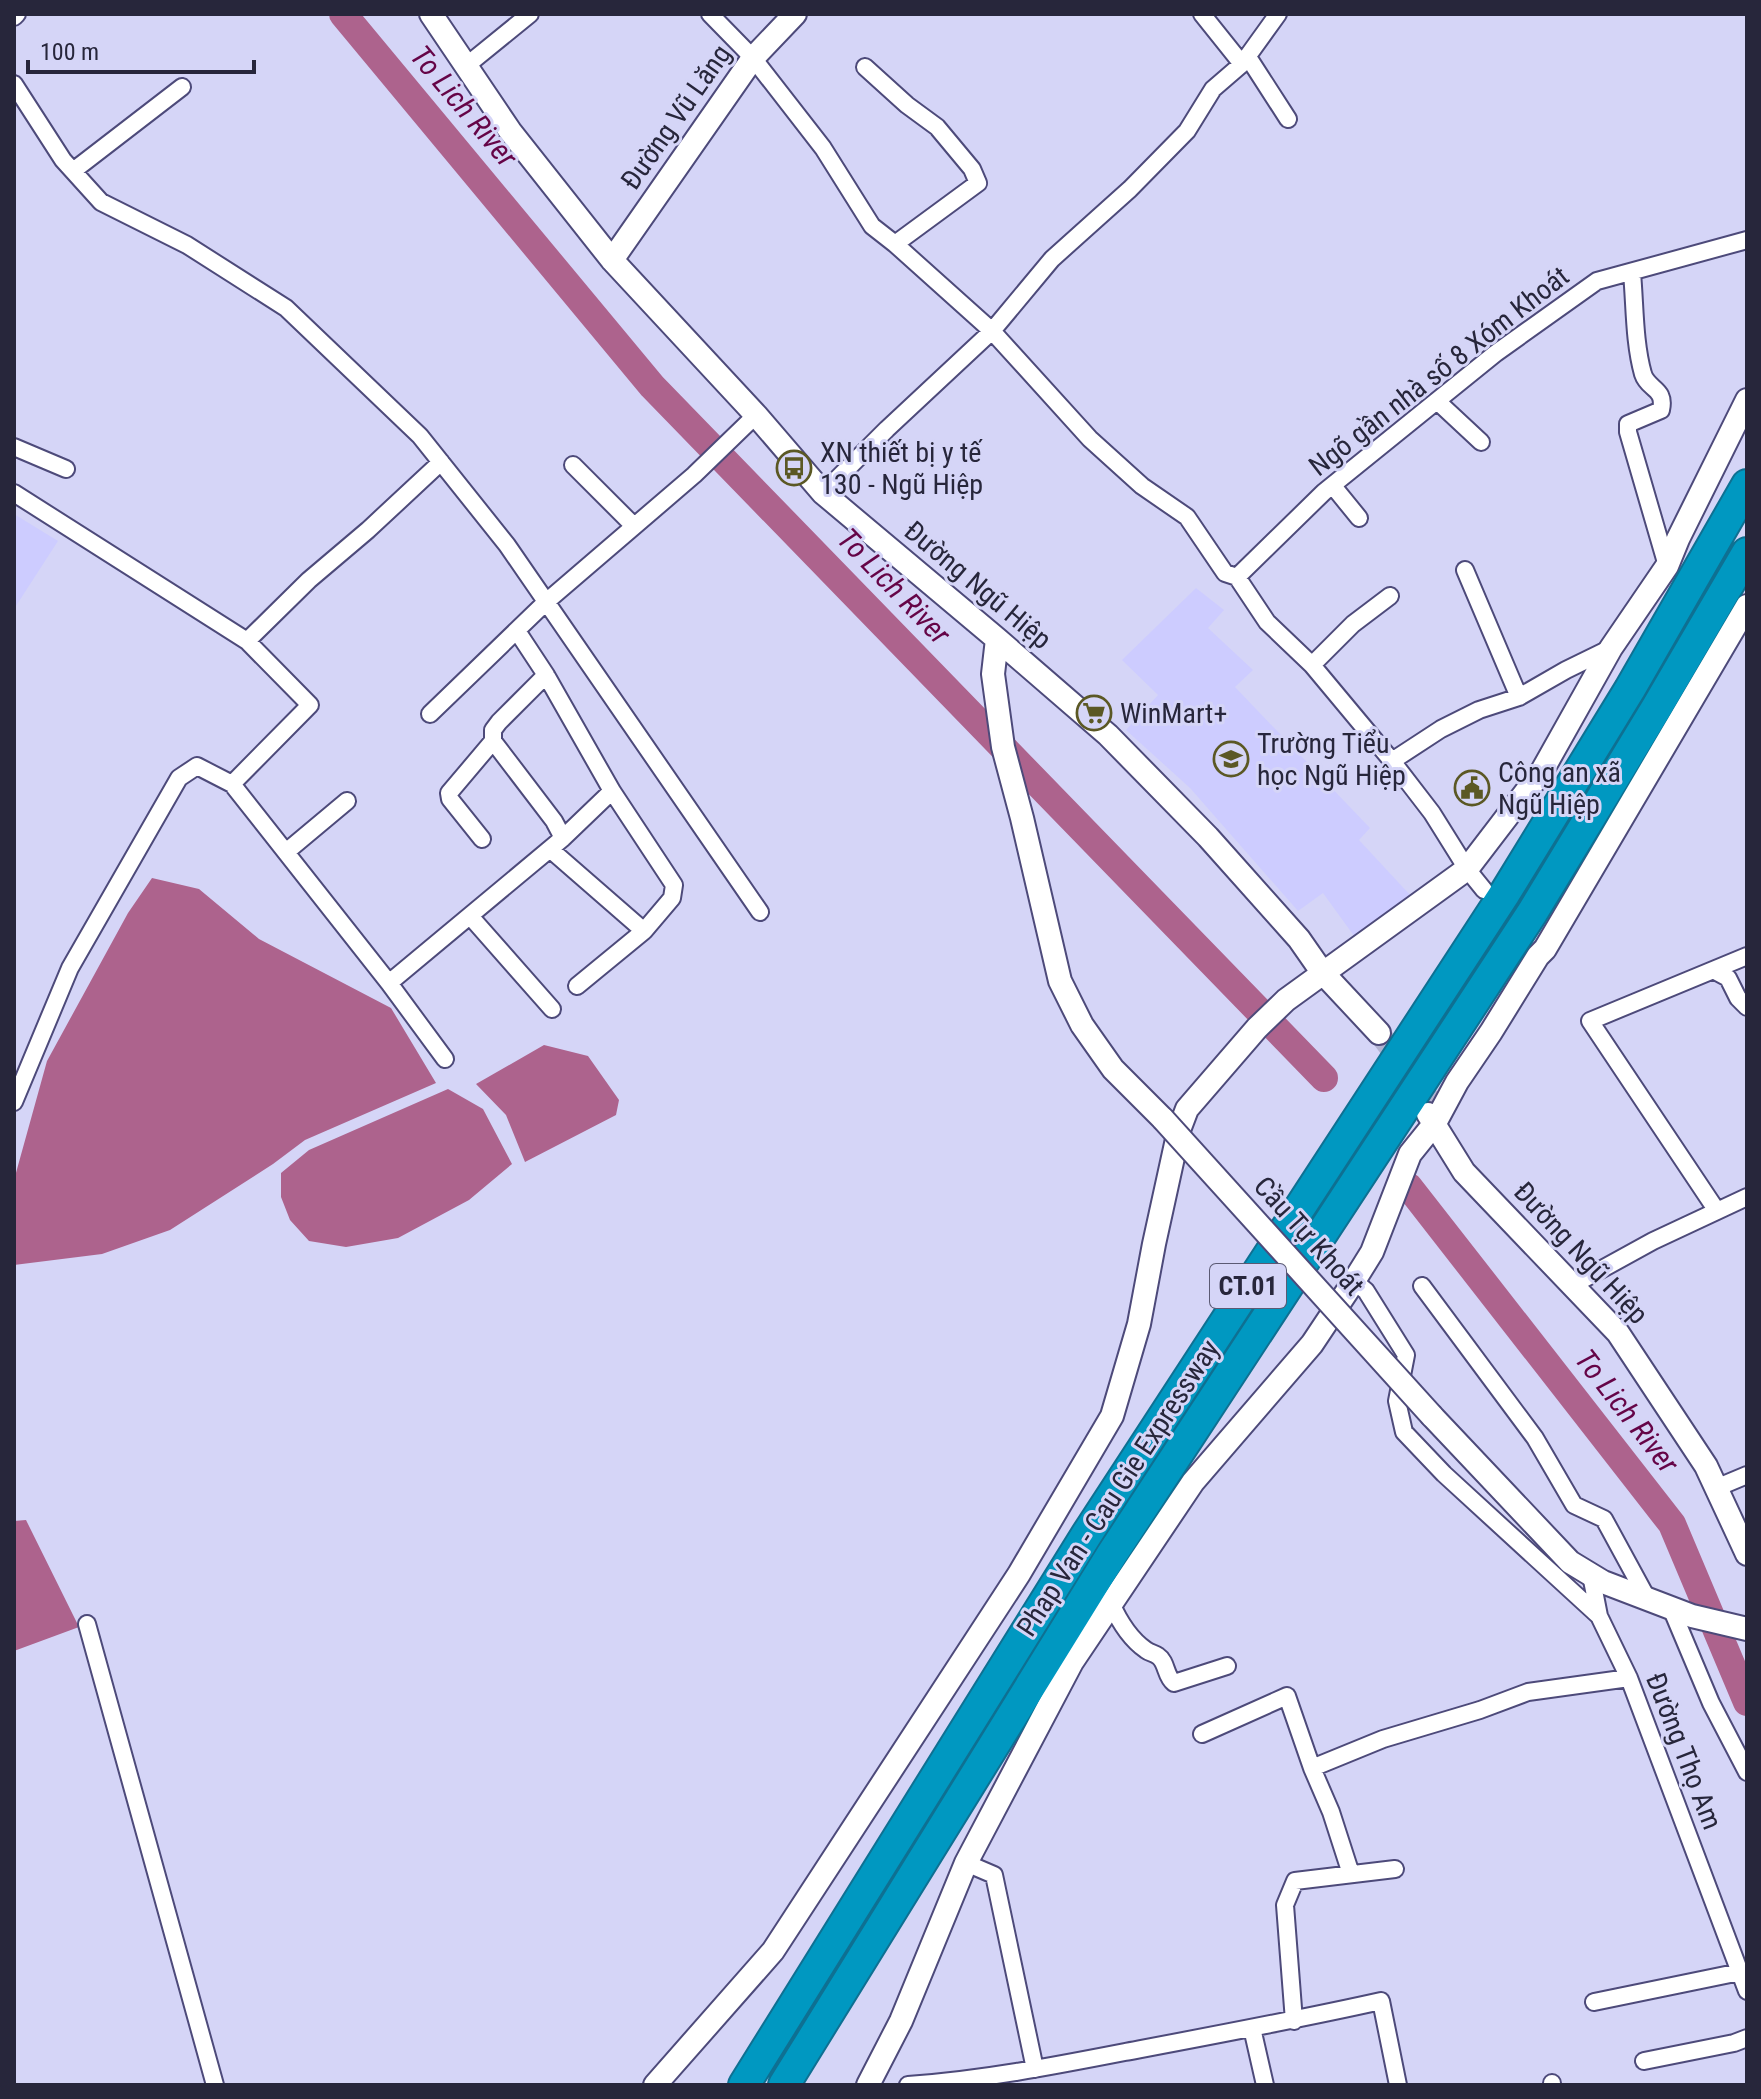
<svg xmlns="http://www.w3.org/2000/svg" width="1761" height="2099" font-family="'Roboto Condensed',sans-serif">
<style>
.built{fill:#cdccff}
.water{fill:#ad638d}
.lines{fill:none;stroke-linecap:round;stroke-linejoin:round}
.river{stroke:#ad638d;stroke-width:28}
.secondary-tunnel{stroke:#b2b2d1;stroke-width:22;stroke-dasharray:22 11;stroke-linecap:butt}
.street-casing{stroke:#4d4a7a;stroke-width:20}
.secondary-casing{stroke:#4d4a7a;stroke-width:26}
.highway-casing{stroke:#0e7092;stroke-width:34}
.street{stroke:#fff;stroke-width:16}
.secondary{stroke:#fff;stroke-width:22}
.highway{stroke:#0098c1;stroke-width:30}
.secondary-bridge-casing{stroke:#4d4a7a;stroke-width:26;stroke-linecap:butt}
.secondary-bridge{stroke:#fff;stroke-width:22}
.labels{text-anchor:middle;dominant-baseline:central;stroke-width:6;stroke-linejoin:round;paint-order:stroke}
.shield{fill:#d5d5f7;stroke:#5b5a73;stroke-width:2}
.shield-label{font-size:26px;font-weight:bold;fill:#27263b}
.street-label{font-size:28px;fill:#27263b;stroke:#d5d5f7}
.poi-label{font-size:28px;fill:#27263b;stroke:#d5d5f7;text-anchor:start}
.water-label{font-size:30px;font-style:italic;fill:#650447;stroke:#d5d5f7}
</style>
<rect width="100%" height="100%" fill="#d5d5f7"/>
<!-- built -->
<path class="built" d="M14,514L58,541L14,609Z
M1196,588L1224,610L1208,628L1253,670L1235,687L1370,828L1359,840L1411,896L1357,940L1323,893L1298,911L1190,788L1126,730L1158,695L1122,660Z"/>
<!-- water -->
<path class="water" d="M152,878L199,889L259,939L391,1008L436,1083L305,1140L273,1164L170,1230L102,1254L14,1265V1180L47,1061L128,913Z
M544,1045L588,1056L619,1100L616,1115L525,1162L506,1115L476,1084Z
M448,1089L483,1109L512,1164L469,1200L398,1238L346,1247L309,1241L290,1220L281,1197V1173L309,1150Z
M26,1520L79,1627L14,1651V1521Z"/>
<g class="lines">
<!-- river -->
<path class="river" d="M343,14L652,386L1324,1078
M1409,1187L1672,1524L1747,1702"/>
<!-- secondary-tunnel -->
<path class="secondary-tunnel" d="M1379,1033L1435,1107"/>
<!-- street casing -->
<g class="street-casing">
<path id="street" d="M710,14L753,58L823,148L872,226L895,244L992,331L1090,439L1142,486L1187,517L1225,573L1237,577L1267,622L1312,665L1392,761L1432,813L1467,869L1484,890
M1202,14L1242,64
M14,17L17,14
M1248,57L1288,119
M466,66L530,14
M865,67L907,105L937,127L972,169L978,183L895,244
M14,84L63,160L101,202L187,245L286,308L420,436L507,545L760,912
M73,171L182,87
M1632,273C1635,305 1634,342 1643,374C1648,390 1666,388 1661,410L1628,424V432L1667,566
M1437,401L1481,442
M14,447L66,469
M573,465L634,526
M1333,486L1359,518
M14,493L247,641L310,705L232,784L197,766L179,778L70,968L14,1102
M823,493L887,429L992,331L1052,259L1130,189L1187,131L1213,89L1242,64L1278,14
M1465,570L1519,697
M1237,577L1324,492L1496,353L1597,281L1747,240
M517,631L546,675L612,791L563,838
M247,641L309,580L368,530L441,462
M1312,665L1353,624L1390,596
M430,714L546,602L694,475L756,415
M1392,761L1441,729L1479,710L1519,697L1566,670L1611,648
M232,784L389,983L445,1059
M612,791L674,885L672,898L644,931
M482,839L450,799L449,793L493,741
M551,850L644,931L577,986
M286,852L347,801
M470,916L552,1009
M1715,971L1728,978L1738,998L1747,1007
M389,983L563,838L554,821L493,741V730L499,722L546,675
M1717,1211L1590,1021L1747,956
M1354,1281L1366,1291L1406,1355L1397,1401L1404,1432L1444,1474L1599,1616
M1573,1285L1653,1241L1747,1197
M1422,1286L1535,1438L1574,1505L1604,1519L1647,1598
M1716,1488L1747,1475
M1591,1575L1599,1616L1629,1678L1747,1991
M1111,1603C1119,1621 1130,1639 1146,1650C1150,1653 1154,1653 1158,1656C1167,1662 1165,1676 1174,1683L1227,1666
M1671,1608L1711,1703L1747,1772
M87,1624L215,2085
M1202,1734L1287,1696L1312,1768L1383,1739L1480,1710L1528,1692L1629,1678
M1312,1768L1331,1812L1351,1874
M966,1863L994,1875L1035,2069
M1594,2002L1740,1972
M1294,2021L1285,1905L1295,1881L1395,1869
M1252,2028L1265,2085
M1644,2061L1734,2043L1747,2038
M1552,2083V2085
M908,2085C981,2080 1053,2066 1125,2052C1210,2036 1296,2020 1381,2001L1398,2085"/>
</g>
<!-- secondary casing -->
<g class="secondary-casing">
<path id="secondary" d="M431,14L510,131L612,260L756,415L823,493L997,639L1108,735L1208,837L1299,939L1322,972L1379,1033
M612,260L753,58L795,14
M997,639L993,674L1003,747L1022,818L1060,981L1082,1025L1113,1069L1163,1119
M1428,1114L1464,1172L1618,1333L1706,1466L1747,1554
M1432,1416L1570,1562L1603,1582L1692,1616L1747,1629
M655,2085L773,1951L1019,1574L1112,1416L1139,1324L1154,1244L1179,1130L1187,1109L1257,1028L1286,1000L1467,869L1542,771L1611,648L1667,566L1678,539L1747,400
M868,2085L901,2021L966,1863L1072,1662L1193,1482L1312,1344L1354,1281L1372,1252L1410,1154L1435,1123L1457,1082L1491,1032L1538,956L1545,949L1747,606"/>
</g>
<!-- highway casing -->
<g class="highway-casing">
<path id="highway" d="M744,2085L1087,1534L1505,893L1630,689L1747,485
M784,2085L1112,1554L1532,913L1657,707L1747,553"/>
</g>
<!-- street -->
<use href="#street" class="street"/>
<!-- secondary -->
<use href="#secondary" class="secondary"/>
<!-- highway -->
<use href="#highway" class="highway"/>
<!-- secondary-bridge casing -->
<g class="secondary-bridge-casing">
<path id="secondary-bridge" d="M1163,1119L1432,1416"/>
</g>
<!-- secondary-bridge -->
<use href="#secondary-bridge" class="secondary-bridge"/>
</g>
<!-- icons -->
<defs>
<g id="bus-ring" transform="scale(1.8)"><circle r="9.5" fill="#d5d5f7" stroke="#5b5824" stroke-width="1.5"/><path d="M-5-6H5V4H4V6H2V4H-2V6H-4V4H-5ZM-3.5-4V0h7V-4ZM-3.5 1.2v1.5H-2V1.2ZM2 1.2v1.5H3.5V1.2Z" fill="#5b5824"/></g>
<g id="supermarket-ring" transform="scale(1.8)"><circle r="9.5" fill="#d5d5f7" stroke="#5b5824" stroke-width="1.5"/><path d="M-6-5.5h2.5l.6 2H6L4.5 2H-2.5L-4.4-4H-6ZM-1.5 3.2a1.3 1.3 0 1 0 .1 0ZM3 3.2a1.3 1.3 0 1 0 .1 0Z" fill="#5b5824"/></g>
<g id="school-ring" transform="scale(1.8)"><circle r="9.5" fill="#d5d5f7" stroke="#5b5824" stroke-width="1.5"/><path d="M0-5L7-2L0 1L-7-2ZM-4 1L0 2.5L4 1V4Q0 6-4 4Z" fill="#5b5824"/></g>
<g id="civic-ring" transform="scale(1.8)"><circle r="9.5" fill="#d5d5f7" stroke="#5b5824" stroke-width="1.5"/><path d="M-.6-6.5H3V-4.5H.6V-3L4-1V1h2V6H-6V1h2V-1L-.6-3ZM-1.2 2.5V6h2.4V2.5Z" fill="#5b5824"/></g>
</defs>
<g fill-rule="evenodd">
<use href="#bus-ring" x="794" y="468"/>
<use href="#supermarket-ring" x="1094" y="713"/>
<use href="#school-ring" x="1231" y="759"/>
<use href="#civic-ring" x="1472" y="788"/>
</g>
<g class="labels">
<!-- shield labels -->
<rect class="shield" x="1210" y="1264" width="76" height="44" rx="6"/>
<g class="shield-label">
<text x="1248" y="1286">CT.01</text>
</g>
<!-- street labels -->
<g class="street-label">
<text transform="translate(676 117) rotate(-55)">Đường Vũ Lăng</text>
<text transform="translate(1439 371) rotate(-38)">Ngõ gần nhà số 8 Xóm Khoát</text>
<text transform="translate(978 585) rotate(40)">Đường Ngũ Hiệp</text>
<text transform="translate(1309 1236) rotate(48)">Cầu Tự Khoát</text>
<text transform="translate(1581 1253) rotate(47)">Đường Ngũ Hiệp</text>
<text transform="translate(1118 1488) rotate(-57)">Phap Van - Cau Gie Expressway</text>
<text transform="translate(1684 1751) rotate(69)">Đường Thọ Am</text>
</g>
<!-- poi labels -->
<g class="poi-label">
<text x="820" y="452">XN thiết bị y tế<tspan x="820" dy="32">130 - Ngũ Hiệp</tspan></text>
<text x="1120" y="713">WinMart+</text>
<text x="1257" y="743">Trường Tiểu<tspan x="1257" dy="32">học Ngũ Hiệp</tspan></text>
<text x="1498" y="772">Công an xã<tspan x="1498" dy="32">Ngũ Hiệp</tspan></text>
</g>
<!-- water labels -->
<g class="water-label">
<text transform="translate(464 106) rotate(50)">To Lich River</text>
<text transform="translate(894 586) rotate(46)">To Lich River</text>
<text transform="translate(1627 1411) rotate(52)">To Lich River</text>
</g>
</g>
<!-- border -->
<rect width="1761" height="2099" fill="none" stroke="#27263b" stroke-width="32"/>
<!-- scale -->
<path d="M28 60v12h226v-12" fill="none" stroke="#27263b" stroke-width="4"/>
<text x="40" y="60" font-size="24" fill="#27263b" stroke="#d5d5f7" stroke-width="6" paint-order="stroke">100 m</text>
</svg>
